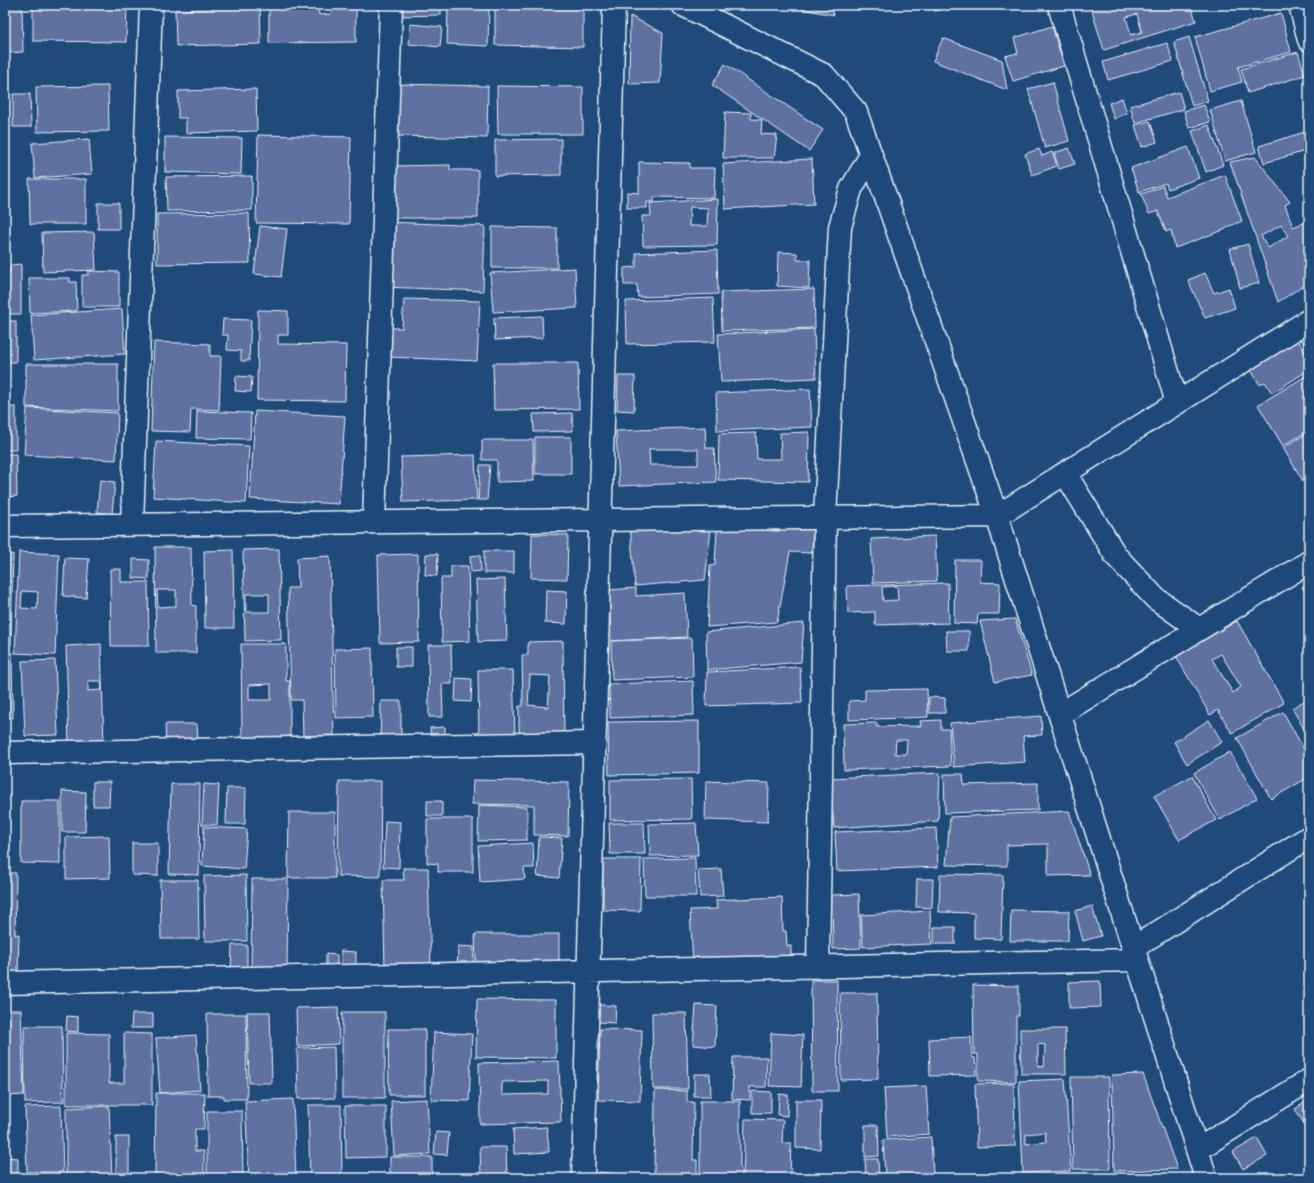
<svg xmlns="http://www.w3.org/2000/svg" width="1314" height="1183" font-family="Sriracha,sans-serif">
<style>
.building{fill:#5f71a1;stroke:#e8f1f8;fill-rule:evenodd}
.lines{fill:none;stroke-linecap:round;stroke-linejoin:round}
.minor-casing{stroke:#e8f1f8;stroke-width:25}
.minor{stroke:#1f4a7a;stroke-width:22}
</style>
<rect width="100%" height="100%" fill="#1f4a7a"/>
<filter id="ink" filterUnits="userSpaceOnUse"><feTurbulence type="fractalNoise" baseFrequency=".025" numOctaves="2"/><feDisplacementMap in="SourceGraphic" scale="8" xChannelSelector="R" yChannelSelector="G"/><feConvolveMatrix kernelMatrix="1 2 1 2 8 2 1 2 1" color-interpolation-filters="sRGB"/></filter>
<g filter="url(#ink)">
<!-- building -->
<path class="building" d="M5,5H22L23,52L5,53Z
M33,5H127L126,42L33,41Z
M213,5H260L261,44L176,46L175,10L213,9Z
M269,5H318L319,15L331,14L330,5H356V42L269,43Z
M402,5H441V15L403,16Z
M448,5H489L488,46L447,44Z
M495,5H583V47L495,45Z
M795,5H831L834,15L796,8Z
M933,5H953L935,11Z
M1090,5H1191L1196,21L1104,50ZM1137,14L1142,32L1131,35L1126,17Z
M1281,13L1291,52L1238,67L1242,82L1210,91L1195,37Z
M630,16L663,33L660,83L629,84Z
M410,24L442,27L440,47L409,44Z
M1052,26L1064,66L1013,81L1005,56L1018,53L1014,38Z
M1189,37L1208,101L1192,106L1174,42Z
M943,38L1002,60L1007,90L933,61Z
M1167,43L1173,61L1108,80L1103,62Z
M1298,52L1305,75L1248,93L1241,69Z
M725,64L823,130L809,151L712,85Z
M1053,82L1069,141L1045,148L1028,89Z
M397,84L488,86L487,138L396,136Z
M108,86L109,131L37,132L36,87Z
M497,86L583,87V134H498Z
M256,89L257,131L186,133V118H178V91Z
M1179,92L1184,109L1135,123L1130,106Z
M13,94H30L31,127H13Z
M1122,98L1127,113L1114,119L1109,103Z
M1241,101L1256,152L1225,161L1210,110Z
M1204,105L1210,122L1189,128L1184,111Z
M725,112L751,113V119L762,120L761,134L777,135L774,158H723Z
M1150,121L1157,142L1142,147L1135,125Z
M1209,125L1223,165L1206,172L1192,131Z
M1308,131L1309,150L1264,163L1259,146Z
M258,135L351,137L349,224L256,223Z
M165,137L242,138L241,174L165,172Z
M89,139L92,174L35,178L32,143Z
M561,139V175L495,176V140Z
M1188,147L1199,178L1168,189L1166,183L1139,192L1131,168Z
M1069,148L1075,164L1059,169L1054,153Z
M1039,149L1042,156L1052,152L1057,166L1032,175L1025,154Z
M1255,157L1290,202L1285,205L1293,227L1306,222L1309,225V282L1278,302L1230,162ZM1281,225L1288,236L1268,248L1261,236Z
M812,159L814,204L725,209L723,164Z
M639,162L690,163V168H715L714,198L654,197V202H647V208H627V192L639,193Z
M450,165V170H478V218H391L390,166Z
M1225,175L1242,221L1227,227L1226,229L1175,248L1171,230L1166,232L1158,211L1149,214L1141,194L1163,186L1167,197Z
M252,176V210L167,211L166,177Z
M29,179H86V224H30Z
M718,199L717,245L643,246L642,216H651L650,203ZM690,207L708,208L707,226H689Z
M98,203H119V229H98Z
M249,213L250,263L157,264V214Z
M387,222L485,226L483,291L385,287Z
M260,226L287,229L281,277L254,274Z
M492,227L557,228V268H492Z
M94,232L96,270L43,272L42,233Z
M1248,244L1259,283L1240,288L1230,249Z
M717,250L718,294L638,297L637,285H624V268L636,267V253Z
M778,252L797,253V260H810L809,288L777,286Z
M21,264V314H5V272H10V265Z
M575,268L577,308L493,312L490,273Z
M88,271L119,272V307H82V275H88Z
M1205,273L1214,293L1229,288L1235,308L1205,318L1188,280Z
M29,278H70V282H76L77,311L30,313Z
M814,289L815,328L722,331L721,292Z
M713,298L715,342L627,344L626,301Z
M404,299L480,301L477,361L388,357V328H402Z
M122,309L125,354L34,360L31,315Z
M258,310L288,311V335H278V344L346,345L345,401L257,400Z
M542,316L543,338L495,340L494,318Z
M223,319L251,320L249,361H241V351L227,350L228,335H222Z
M5,321H16V362H5Z
M814,329L816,378L721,382L718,334Z
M1309,330V353L1299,336Z
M1294,333L1309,359V370L1272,393L1265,382L1260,385L1246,362Z
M154,342L210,344V356H221L219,410L191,409L190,432L151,431Z
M493,363H578L579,409L494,410Z
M26,364H118V411L26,407Z
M1309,374V430L1283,446L1258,405Z
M236,376L252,377L251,392L235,391Z
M618,376H635L634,411L617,410Z
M810,389L812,427L717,431L716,393Z
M5,407H16V450H5Z
M27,408L118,413L116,460L24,455Z
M197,411L251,413L250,439L196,438Z
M255,411L345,416L339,504L250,499Z
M572,413L573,431L534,432L533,414Z
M705,427L706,448H714L716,482L619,486L616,431ZM649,449H698V465H650Z
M809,432L808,482L718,480L719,434L756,433L757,459H781L780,433Z
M1309,432V491L1283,448Z
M535,437H571V474H535Z
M482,440H533L534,481L497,482V460H482Z
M156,441L249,446L246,503L153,497Z
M5,454H16L17,496L5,497Z
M475,455L477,500L403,502L401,457Z
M480,465H490L487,500H478Z
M100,480L115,482L112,514L97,512Z
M712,520L705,580L635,586L630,525Z
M779,521L813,522L812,553L790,552L777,622L707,627L710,566L715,565L717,528L779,531Z
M532,534L568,535L567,579L531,578Z
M935,536L937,581L873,583L871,539Z
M155,547H191L192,605L196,606V653H156ZM157,590H176V606L158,607Z
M279,549L281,640L245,641L243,550ZM246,594H269V612H246Z
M233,550L234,628H205L204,551Z
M484,551H514V573H484Z
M19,552L59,554L55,655L15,653ZM22,591L38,592L37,609L21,608Z
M5,554H13L11,645H5Z
M418,554L419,642L380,643L378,555Z
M426,554H438L437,576L425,575Z
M480,555L481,571L471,572L470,556Z
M330,556L334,735L303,736L302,700H291L288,588H298L297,558Z
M65,558L89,559L86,598L63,596Z
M133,559L149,560V579L133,578Z
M955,560H981L980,582L1000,583L999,614H978L977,624L954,623Z
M451,566H468L470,641L442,642L441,578H451Z
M110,569H121V582H148L149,646H111Z
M505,579L507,641L478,642L476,580Z
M1309,582V599L1302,587Z
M948,583L949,623L875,625V612L848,613L847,586ZM897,586L898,600L883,601L882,587Z
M636,588V596L685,593L687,637L611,641L609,590Z
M546,590L567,591L566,624L545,623Z
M1015,619L1032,675L995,682L980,621Z
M1237,621L1284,703L1232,733L1218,710L1210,715L1176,656ZM1221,654L1241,687L1233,693L1212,659Z
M804,623L801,662L707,670L706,632Z
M946,631H969V651H947Z
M692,638L693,677L612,680L611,641Z
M563,641L564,742L519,735V706H523L522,655H528V642ZM530,675L550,676L548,707L528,705Z
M101,644L104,744L69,745L66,646ZM88,681H101L102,690L88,691Z
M241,644H286V681H290V743H242ZM271,684V700H249V685Z
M428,645H451L452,684H442L443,717H429Z
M396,647H412V667H396Z
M372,648L373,717L336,718L335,649Z
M5,653H12L13,718H5Z
M55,660L58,735L25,736L22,661Z
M800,667L802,703L706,706L707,672Z
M478,670H513L515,735L479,736Z
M456,678L472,679L471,702L455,701Z
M693,681L694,715L610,718L609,684Z
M927,689L928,717L849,720V701L865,700V690Z
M929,697L945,698V713H929Z
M1309,698V738L1292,708Z
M381,701H401V743L380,742Z
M1283,712L1309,758V777L1271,799L1237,738Z
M1041,716L1042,735L1023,736L1025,762L954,767L950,723Z
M941,720V729H949L951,766L844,770L843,724L877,723V727L921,726L920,721ZM896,740H907L906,754H895Z
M1209,720L1222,742L1187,764L1174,742Z
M699,721V773L609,775L608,722Z
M165,724H197L198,741L166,742Z
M445,727V739L431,740L430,728Z
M1230,752L1257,798L1220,820L1194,773Z
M940,773L938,821L834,828L830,778Z
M944,774H963L964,785L1038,783V810L945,813Z
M1192,776L1216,820L1179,840L1154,796Z
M691,779L692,819L610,820V780Z
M473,780L569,782L568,836L534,835V805L472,804Z
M339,781H381L380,877L338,876Z
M706,781L769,783L768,822L705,820Z
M93,782H110L109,806H93Z
M171,784H200L199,875L169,874Z
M204,784L219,785L217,825H202Z
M227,788H246L245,824H226Z
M62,791L86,792L85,832H62Z
M21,801H60V864L21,863Z
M427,801H442V816H427Z
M479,805L527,807V840L478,841Z
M1069,811L1090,875L1048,876V844L1007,845V866L946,865L950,817Z
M289,812H335V878H288Z
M427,819H473V872H438V864L427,863Z
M385,821L400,822L399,868L383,867Z
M609,823H644L645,854H610Z
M696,823L698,855L650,856L649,824Z
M204,827L247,829L244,869L202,866Z
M936,828L938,867L837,871L835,832Z
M109,836L110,878L66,879V837Z
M539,837L562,838L559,878L537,876Z
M132,843H158V876L132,875Z
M533,843L534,868H524L525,879L480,882L478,846Z
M695,858L696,896H645L644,859Z
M603,859H641L640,911L603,910Z
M403,868H428L431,970H385L383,880H404Z
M721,869L723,896L700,897L698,870Z
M5,873H16L15,935L19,934L18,973L5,972Z
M940,874L1003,875L1001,939L974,938V913L939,912Z
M246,875L247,941H205L204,876Z
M252,879H288L287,972H251Z
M917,879H933L932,908L916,907Z
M160,880H198L199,939H161Z
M859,894L861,948L833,949L832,895Z
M782,897L783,931H786L787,946H791V959L693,964L690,910L717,909L716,900Z
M1092,906L1101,936L1083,941L1075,911Z
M1011,910L1069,911L1068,941H1010Z
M930,911L932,944L863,947L861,915Z
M934,927H955V944H934Z
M475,934H559V966L476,967Z
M232,945H247V971H231Z
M458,946L474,947L473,971H457Z
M341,951L356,952V972L341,971Z
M326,954L337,955V971H326Z
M811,980H837L838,1091H812Z
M1100,981L1101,1007L1069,1008V982Z
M973,985L1019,986V1016H1016V1082L978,1081V1054H974Z
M840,993H877L878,1079L841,1080Z
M477,999L556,1000V1058L476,1057Z
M599,1005L616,1006L615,1023L597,1022Z
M696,1005L717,1006L715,1047L693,1045Z
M338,1007L339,1044L297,1046L296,1008Z
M5,1010H21L24,1095L5,1096Z
M247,1012H270L272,1083H249Z
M342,1012H385V1098H342Z
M652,1013H686L688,1089H653Z
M132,1014H153V1028H131Z
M207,1014H246L247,1099H224V1096H208Z
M67,1016L78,1017V1032L66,1031Z
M24,1026H62L63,1102L25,1103Z
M388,1029H425V1095H389Z
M600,1029L642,1030L640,1101L598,1100Z
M1020,1029H1065L1066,1074H1021ZM1038,1044L1045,1045L1044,1067L1038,1066Z
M434,1032L472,1034L469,1101L431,1100Z
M66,1033L109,1034V1083H124V1033L152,1034V1105H66Z
M771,1033L803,1035L801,1087L769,1086Z
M196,1035L200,1090L160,1093L156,1038Z
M971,1037L972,1057L975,1058L976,1075L930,1076L929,1039Z
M334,1047L335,1098L298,1099L297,1048Z
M733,1057H767L766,1087H750V1100L732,1099Z
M559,1061L561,1122L480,1124L479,1063ZM548,1081V1094L502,1095V1082Z
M694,1074H710L711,1096H694Z
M1143,1074L1177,1169L1114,1171L1112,1075Z
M1071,1077H1109L1110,1169H1073Z
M1065,1079L1071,1171L1023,1173L1019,1081ZM1045,1132L1046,1142L1026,1144V1134Z
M1014,1083L1015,1146L977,1147L975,1084Z
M926,1086L929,1134L887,1137L884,1088Z
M655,1090L687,1091V1102H694L693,1160H697V1178H654Z
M752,1091L771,1092V1113H752Z
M156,1093H205L204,1129H195V1151H204V1178H155Z
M779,1094L788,1095L787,1116L778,1115Z
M293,1099L296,1178H249L245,1101Z
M427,1099L430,1154L394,1156L391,1101Z
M796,1100H821L820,1149L796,1148Z
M1309,1100V1132L1295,1109Z
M700,1101H740V1169H741L742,1178H700Z
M308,1105H341L342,1178H310Z
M61,1106L63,1172H27L25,1107Z
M109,1106L112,1178H66V1108Z
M345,1106H386V1157L346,1158Z
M207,1111H242L243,1178H207Z
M745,1119L783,1120L782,1143H791L790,1178H743Z
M865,1125H878L879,1156L865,1157Z
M547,1127L549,1152L514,1154L513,1129Z
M436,1132L449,1133L447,1155L434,1154Z
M116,1137H129V1178H116Z
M931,1137L933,1174L885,1176L883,1140Z
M1257,1138L1267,1156L1243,1169L1233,1152Z
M480,1147H506L507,1178H481Z
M5,1157L18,1158V1178H5Z
M390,1157H432V1178H390Z
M865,1159H878L879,1178H866Z
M598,1172L623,1174V1178H597Z
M22,1175L60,1176V1178H22Z"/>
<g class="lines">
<!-- minor casing -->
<g class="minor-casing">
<path id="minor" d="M683,5L824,75L856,112L997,516L1206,1178
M1059,5L1177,403
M1300,5L1309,40
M1065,473L1116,556L1155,598L1199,629
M374,522L391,5
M132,524L151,5
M5,526L997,516L1309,320
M1060,714L1309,562
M5,753L595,743
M1133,948L1309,837
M818,967L825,517L840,227L851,189L871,155
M5,983L1137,960
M1197,1150L1309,1080
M583,1178L614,5"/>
</g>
<!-- minor -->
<use href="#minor" class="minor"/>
</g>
</g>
<!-- margin -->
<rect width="1314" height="1183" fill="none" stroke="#1f4a7a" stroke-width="20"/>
<rect x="10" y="10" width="1294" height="1163" fill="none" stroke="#e8f1f8" stroke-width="1.5" filter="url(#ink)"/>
</svg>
